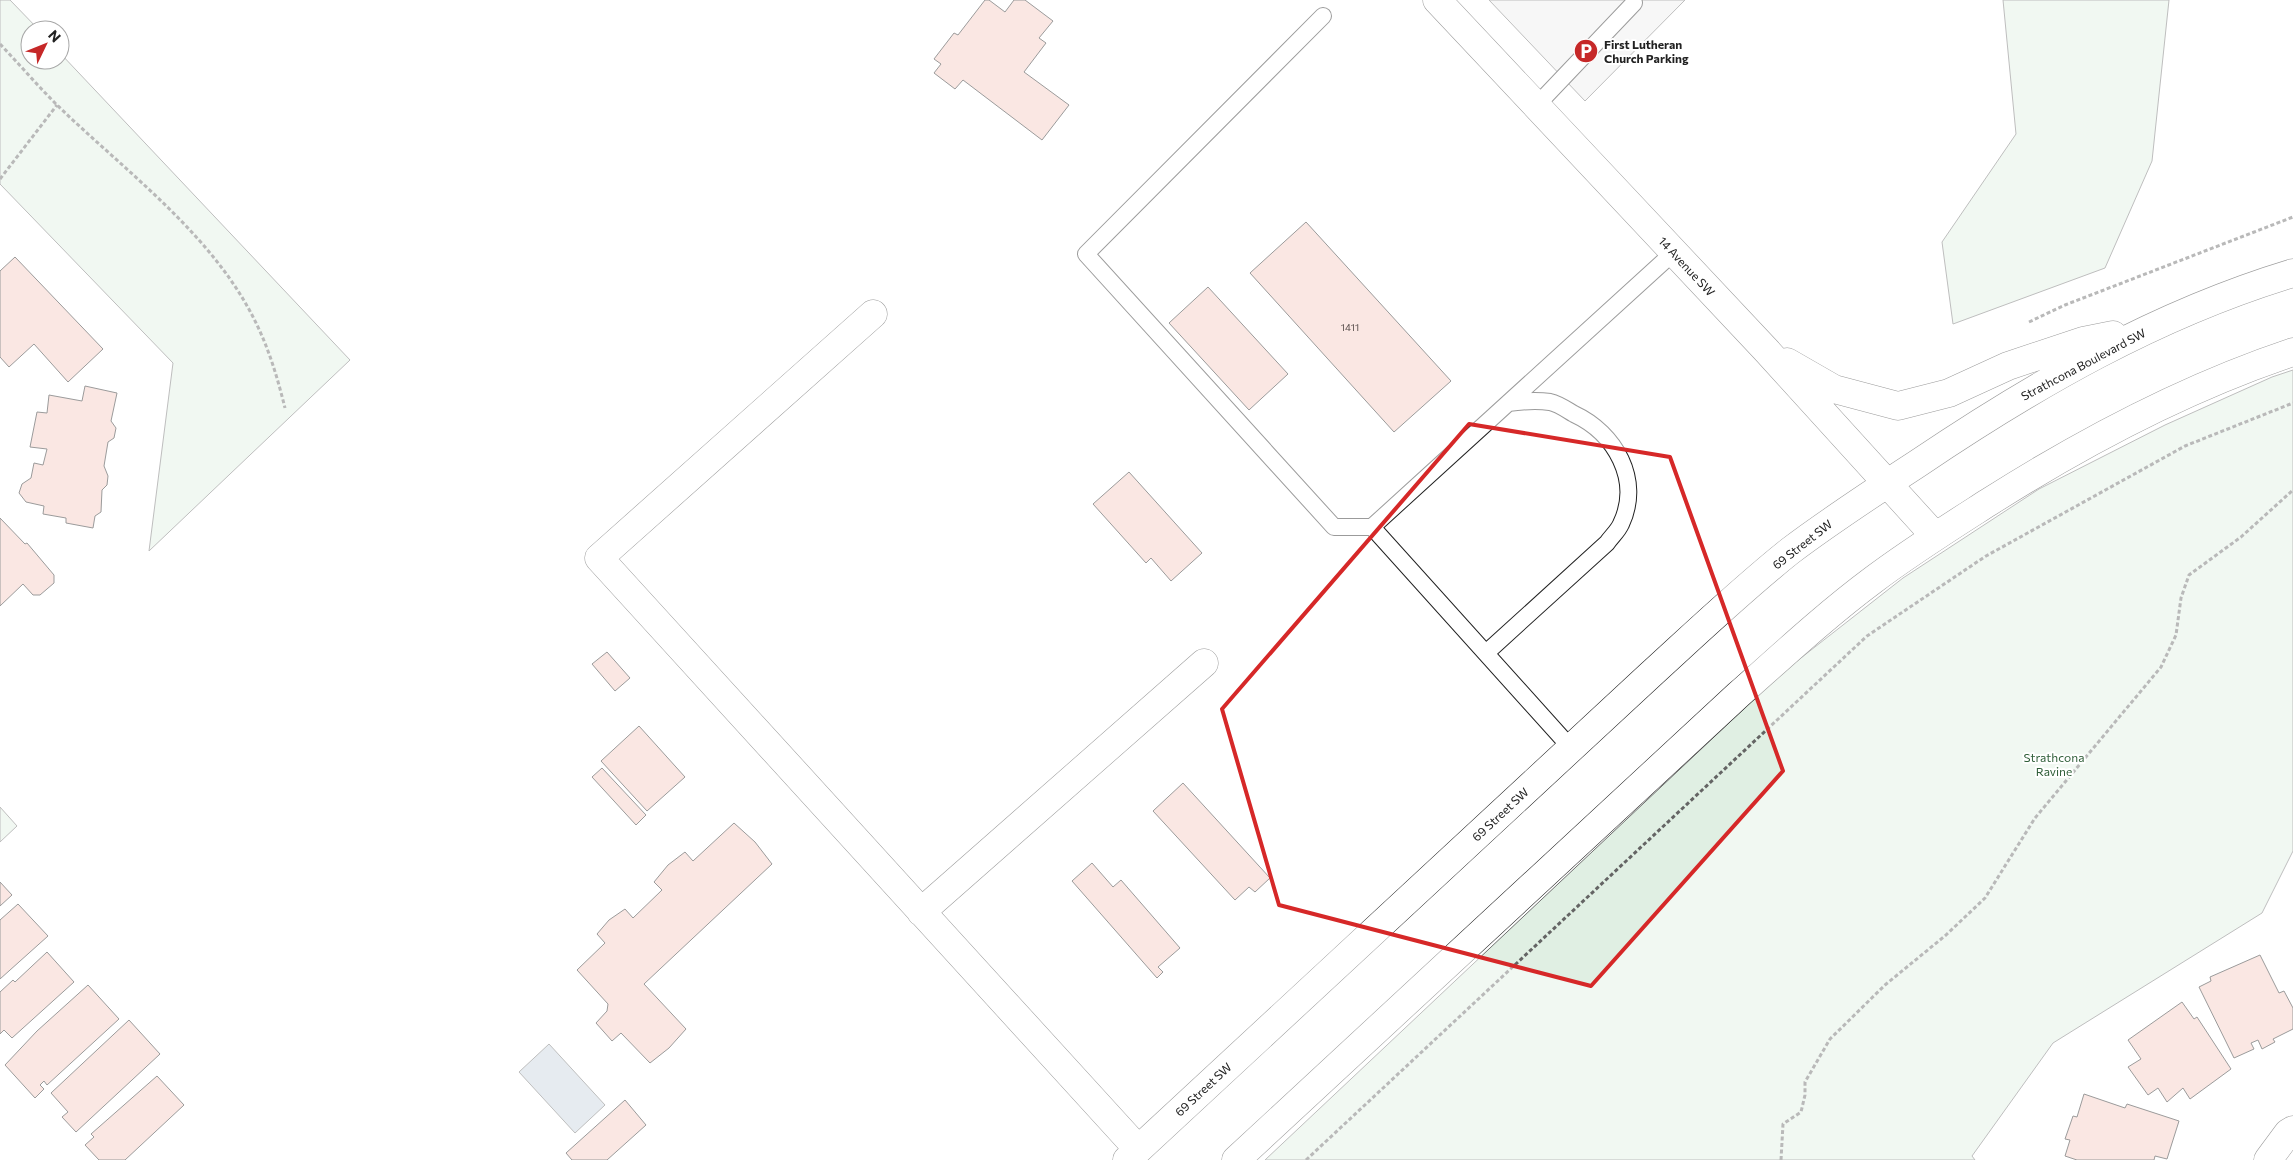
<svg xmlns="http://www.w3.org/2000/svg" width="2293" height="1160" font-family="Commissioner,sans-serif">
<style>
.green{fill:#e0efe3;stroke:#6f6f6f}
.parking{fill:#ededed;stroke:#6f6f6f}
.water{fill:#c7d3dd;stroke:#6f6f6f}
.building{fill:#f3c9c0;stroke:#222}
.lines{fill:none;stroke-linecap:round;stroke-linejoin:round}
.lane-casing{stroke:#222;stroke-width:18}
.street-casing{stroke:#222;stroke-width:29}
.secondary-casing{stroke:#222;stroke-width:29}
.path{stroke:#646464;stroke-width:3;stroke-dasharray:4 2.5;stroke-linecap:butt}
.lane{stroke:#fff;stroke-width:16}
.street{stroke:#fff;stroke-width:28}
.secondary{stroke:#fff;stroke-width:28}
.marked{fill:none;stroke:#d62828;stroke-width:4;stroke-linejoin:round}
.labels{text-anchor:middle;dominant-baseline:central;stroke-width:4;stroke-linejoin:round;paint-order:stroke}
.number-label{font-size:10px;fill:#564c4a}
.poi-label{font-size:12px;font-weight:bold;fill:#222;stroke:#fff;text-anchor:start}
.street-label{font-size:12px;fill:#222;stroke:#fff}
.park-label{font-size:12px;fill:#2f5e38;stroke:#fff}
</style>
<rect width="100%" height="100%" fill="#fff"/>
<!-- green -->
<path class="green" d="M0,0H10L39,30H30V60H60V53L350,360L149,551L173,363L0,184Z
M2003,0H2169L2152,161L2105,268L1953,324L1942,242L2016,134Z
M2293,370V851L2262,913L2053,1043L1972,1156L1975,1160H1265L1783,672L1903,578L2039,489L2165,425L2272,377Z
M0,807L17,826L0,842Z"/>
<!-- parking -->
<path class="parking" d="M1489,0H1685L1585,101Z"/>
<!-- water -->
<path class="water" d="M549,1044L605,1105L575,1133L519,1072Z"/>
<!-- building -->
<path class="building" d="M985,0H989L1005,12L1014,0H1025L1053,21L1039,38L1046,43L1024,72L1069,105L1042,140L963,80L955,89L934,73L941,64L934,59L954,33L958,35Z
M1306,222L1451,381L1394,432L1250,273Z
M15,257L103,349L68,382L34,344L9,367L0,357V271Z
M1208,287L1288,374L1249,410L1169,323Z
M85,386L117,393L111,421L116,428L114,438L108,442L104,466L108,476L107,485L102,490L101,512L95,516L93,528L66,523V518L43,514L44,506L26,502L19,493L22,484L31,478L34,463L43,465L47,449L30,447L37,412L47,413L49,395L82,401Z
M1129,472L1202,553L1171,581L1151,558L1146,563L1093,504Z
M0,518L25,544L27,543L54,575V583L40,595H33L23,584L0,606Z
M607,652L630,678L615,691L592,664Z
M639,726L685,777L647,811L601,761Z
M602,768L646,815L636,825L592,777Z
M1183,783L1270,878L1255,892L1249,887L1235,900L1153,811Z
M734,823L755,842L772,864L644,984L686,1029L669,1048L650,1063L621,1033L612,1041L596,1023L607,1011L608,1004L577,970L605,943L597,934L609,920L625,909L633,918L662,890L654,882L668,865L685,852L693,861Z
M1092,863L1113,887L1121,880L1180,948L1158,967L1163,972L1157,978L1072,881Z
M0,882L12,895L0,906Z
M18,904L48,936L0,979V920Z
M47,952L74,982L12,1038L4,1030L0,1034V992L13,980L15,982Z
M2260,955L2279,993L2284,991L2293,1008V1029L2273,1039L2275,1042L2262,1049L2258,1040L2251,1043L2254,1049L2234,1058L2199,987L2211,981L2210,977Z
M88,985L119,1019L47,1085L44,1081L40,1085L44,1089L35,1098L5,1065L37,1031Z
M2182,1002L2194,1019L2197,1017L2231,1069L2190,1099L2183,1088L2167,1102L2158,1088L2148,1095L2128,1067L2141,1059L2128,1040Z
M129,1020L160,1054L76,1132L62,1117L68,1112L51,1093Z
M157,1076L184,1105L125,1160H99L85,1145L94,1137L91,1134Z
M2084,1094L2125,1108L2127,1104L2179,1121L2167,1159L2155,1156L2154,1160H2077L2065,1156L2070,1140L2065,1139L2073,1116L2077,1117Z
M625,1100L646,1125L607,1160H572L566,1153Z"/>
<g class="lines">
<!-- lane casing -->
<g class="lane-casing">
<path id="lane" d="M1323,16L1086,254L1334,527H1372
M1536,106L1634,3
M1486,653L1607,543C1611,537 1618,531 1621,524C1642,480 1615,433 1574,414C1567,410 1559,404 1550,402C1536,400 1523,401 1508,403
M1571,748L1372,527L1674,252"/>
</g>
<!-- street casing -->
<g class="street-casing">
<path id="street" d="M873,314L599,558L1138,1149
M921,912L1204,663
M2268,1160L2288,1133L2293,1130"/>
</g>
<!-- secondary casing -->
<g class="secondary-casing">
<path id="secondary" d="M1437,0L1766,350L1935,536
M1787,362L1834,389L1898,406L1949,393L2008,366L2083,341L2113,335
M1127,1160L1649,676C1695,634 1741,590 1790,551C1831,520 1874,492 1917,464C2034,385 2157,314 2293,273
M1236,1160L1738,695C1782,656 1826,615 1873,580C1910,552 1950,527 1989,502C2085,441 2185,388 2293,352"/>
</g>
<!-- path -->
<path class="path" d="M0,44C19,64 37,85 57,105C126,172 215,236 257,325C270,352 278,380 285,408
M0,179L57,105
M2029,322L2065,305L2293,217
M1306,1160L1867,636L1986,556L2185,446L2293,403
M1781,1160L1783,1124L1801,1112L1805,1095V1082L1830,1039L1885,985L1946,935L1985,898L2035,818L2161,667L2176,635L2181,598L2189,575L2241,537L2293,490"/>
<!-- lane -->
<use href="#lane" class="lane"/>
<!-- street -->
<use href="#street" class="street"/>
<!-- secondary -->
<use href="#secondary" class="secondary"/>
</g>
<!-- marked area -->
<path d="M0 0H2293V1160H0ZM1469,424L1670,457L1783,771L1591,986L1279,905L1222,709Z" fill="#fff" fill-opacity=".55" fill-rule="evenodd"/>
<path class="marked" d="M1469,424L1670,457L1783,771L1591,986L1279,905L1222,709Z"/>
<!-- icons -->
<defs>
<g id="parking-disc" transform="scale(1.25)"><circle r="9.5" fill="#c62828" stroke="#fff"/><path d="M-3.5-5.5H1a3.5 3.5 0 0 1 0 7H-1V5.5H-3.5ZM-1-3.4V-.6H.8a1.4 1.4 0 0 0 0-2.8Z" fill="#fff"/></g>
</defs>
<g fill-rule="evenodd">
<use href="#parking-disc" x="1586" y="51"/>
</g>
<g class="labels">
<!-- number labels -->
<g class="number-label">
<text x="1350" y="327">1411</text>
</g>
<!-- poi labels -->
<g class="poi-label">
<text x="1604" y="44">First Lutheran<tspan x="1604" dy="14">Church Parking</tspan></text>
</g>
<!-- street labels -->
<g class="street-label">
<text transform="translate(1687 266) rotate(47)">14 Avenue SW</text>
<text transform="translate(2083 364) rotate(-28)">Strathcona Boulevard SW</text>
<text transform="translate(1802 544) rotate(-38)">69 Street SW</text>
<text transform="translate(1500 814) rotate(-43)">69 Street SW</text>
<text transform="translate(1203 1089) rotate(-43)">69 Street SW</text>
</g>
<!-- park labels -->
<g class="park-label">
<text x="2054" y="757">Strathcona<tspan x="2054" dy="14">Ravine</tspan></text>
</g>
</g>
<!-- north arrow -->
<g transform="translate(45 45) rotate(47)"><circle r="24" fill="#ffffff" stroke="#a7a7a7"/>
<path d="M0-4L9 19L0 12L-9 19Z" fill="#c62828"/>
<text y="-8" font-size="14" font-weight="bold" text-anchor="middle" fill="#222222">N</text>
</g>
</svg>
